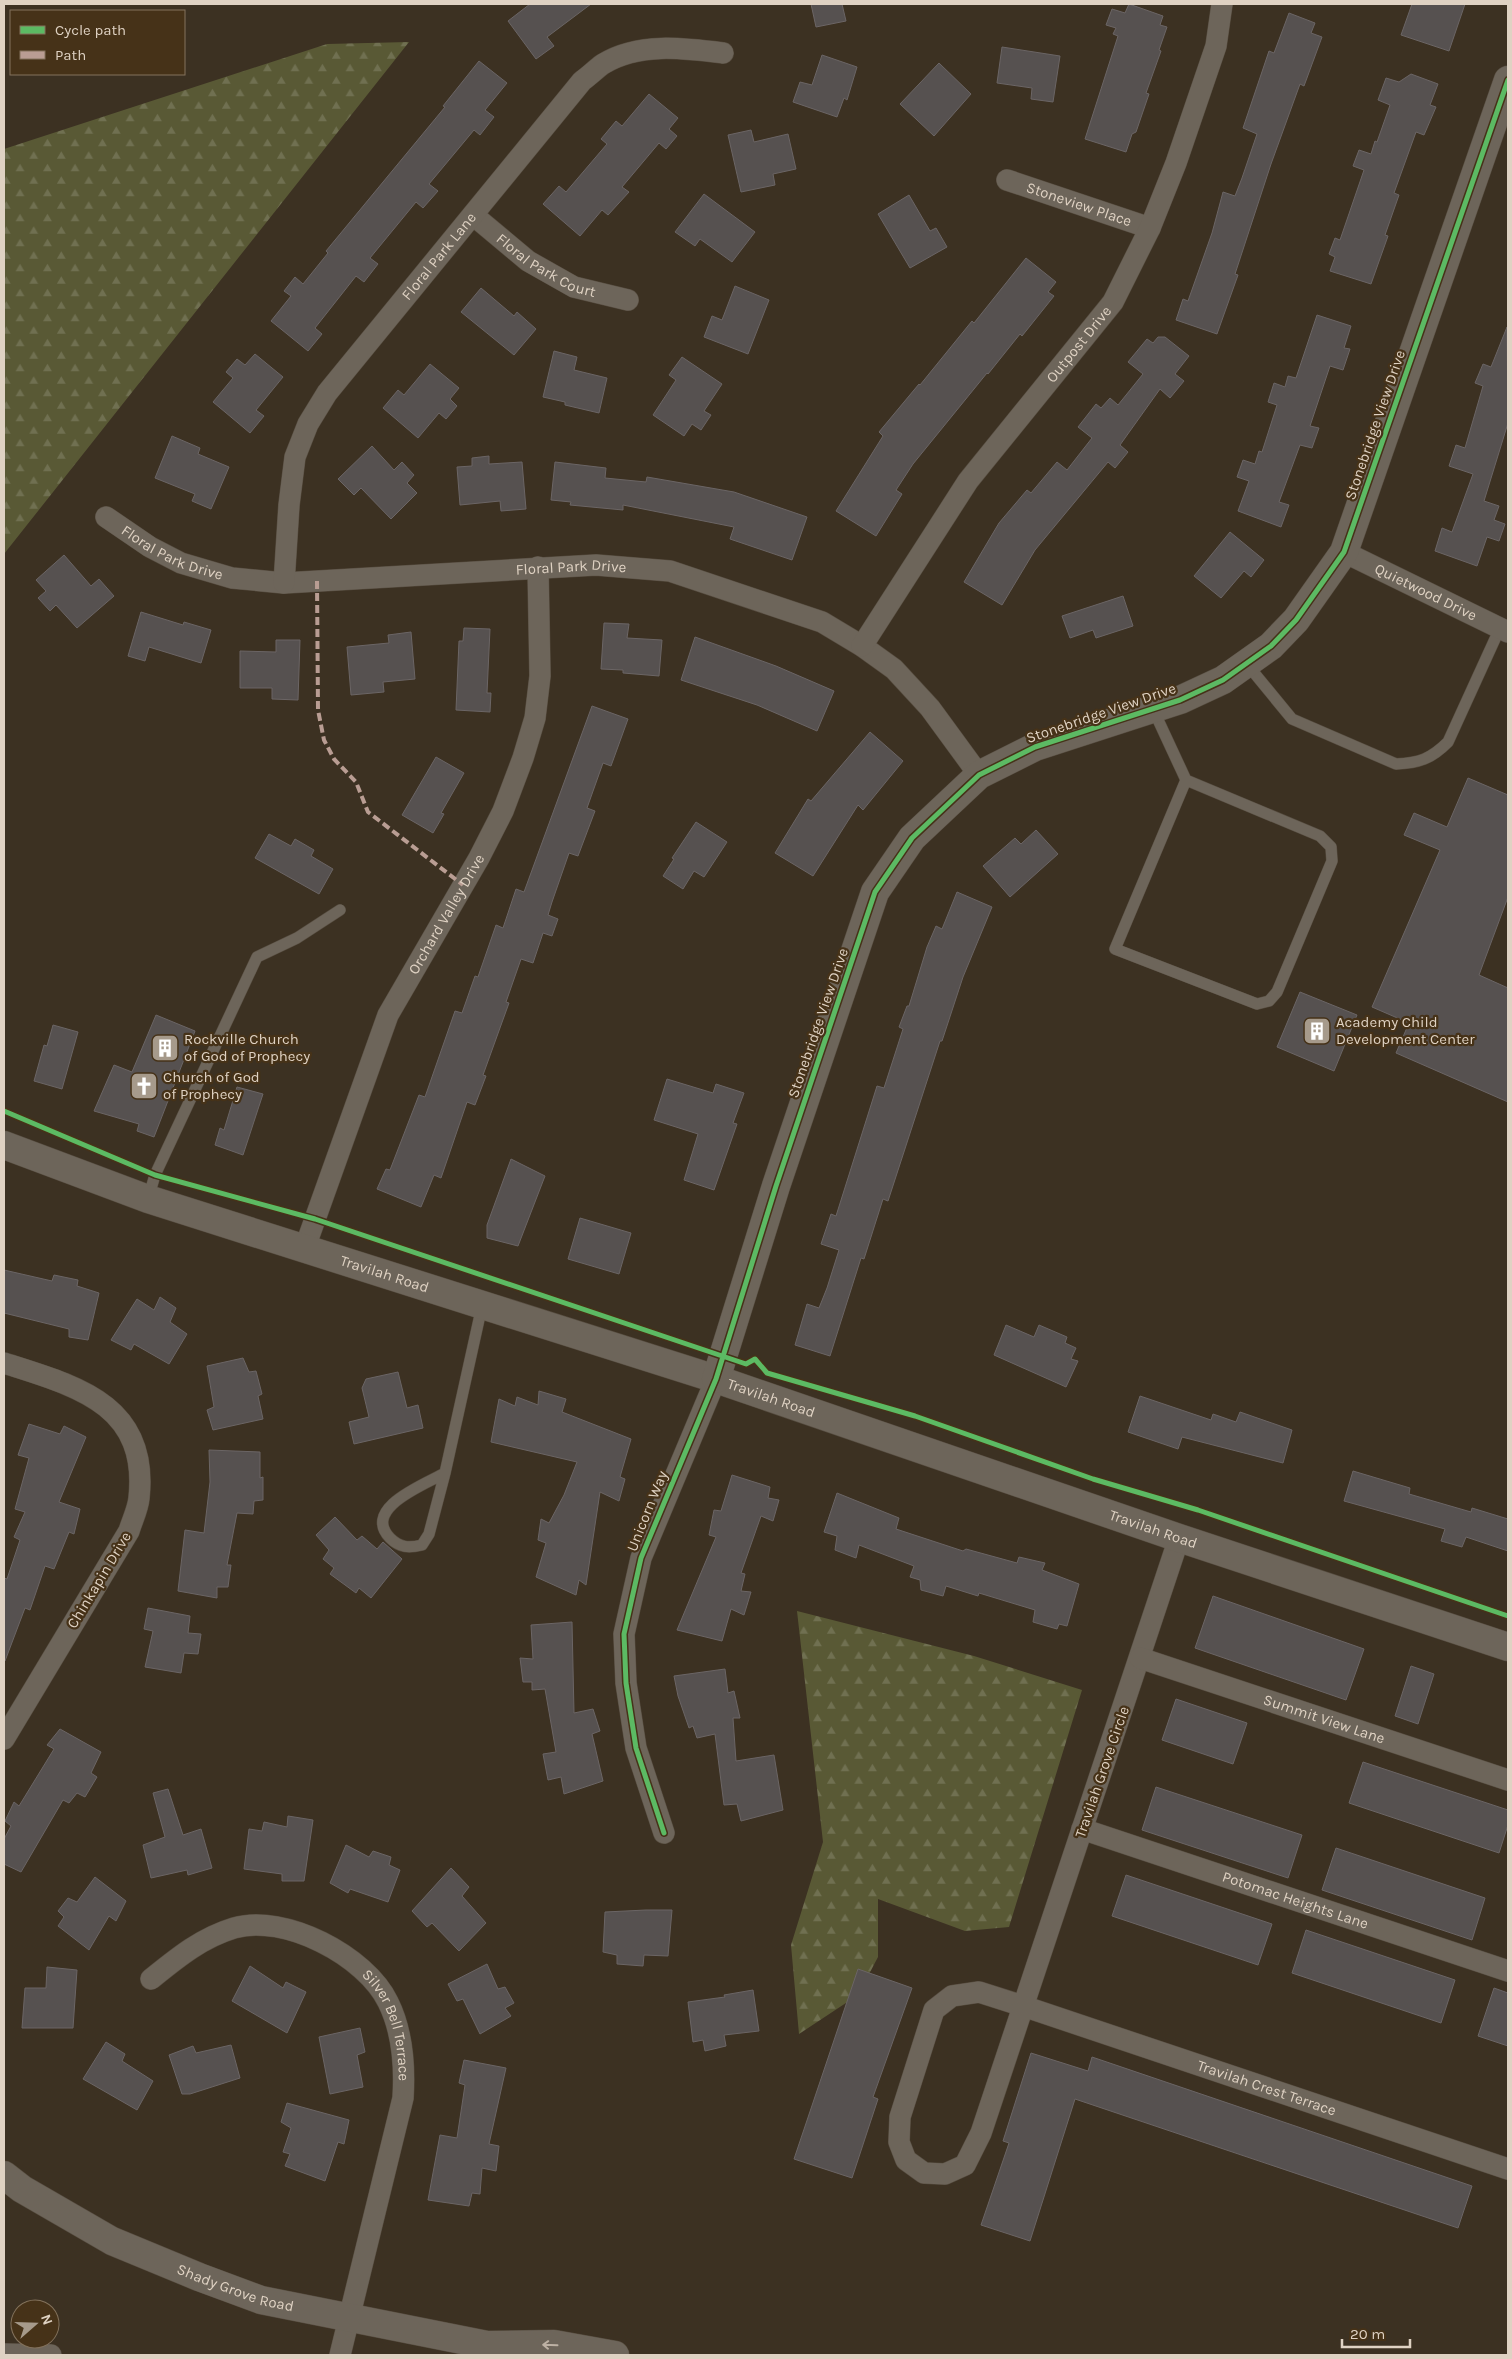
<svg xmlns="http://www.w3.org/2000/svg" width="1512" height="2359" font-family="Karla,sans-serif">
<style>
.forest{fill:url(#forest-firs)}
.building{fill:#565150;stroke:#6b6565}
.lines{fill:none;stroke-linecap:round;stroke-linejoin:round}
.lane-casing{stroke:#574d40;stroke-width:12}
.street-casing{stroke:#574d40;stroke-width:22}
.secondary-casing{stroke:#574d40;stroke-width:29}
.lane{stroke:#6d655a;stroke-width:11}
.street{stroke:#6d655a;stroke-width:21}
.secondary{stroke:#6d655a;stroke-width:28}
.quiet{stroke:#b99d93;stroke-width:4;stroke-dasharray:8 4;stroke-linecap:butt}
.cycleway-casing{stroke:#463218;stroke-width:8}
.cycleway{stroke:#5cba63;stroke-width:5}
.oneway{stroke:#bdb1a4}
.labels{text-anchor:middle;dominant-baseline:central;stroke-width:4.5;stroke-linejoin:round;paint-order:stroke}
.street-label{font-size:15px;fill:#dfd2c3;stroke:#463218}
.poi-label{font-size:15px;fill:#dfd2c3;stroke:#463218;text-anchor:start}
</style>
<defs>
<pattern id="forest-firs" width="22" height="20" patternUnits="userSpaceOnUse" patternTransform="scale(1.25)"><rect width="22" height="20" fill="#595935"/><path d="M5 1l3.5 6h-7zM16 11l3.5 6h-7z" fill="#707051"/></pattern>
</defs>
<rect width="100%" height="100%" fill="#3c3122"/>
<!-- forest -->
<path class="forest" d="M409,42L4,554V149L327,44Z
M797,1611L974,1656L1082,1690L1009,1927L965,1931L878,1899V1957L858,1995L799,2034L791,1945L823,1842Z"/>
<!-- building -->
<path class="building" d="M530,4H591L547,37L554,46L536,59L508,21Z
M811,4H842L846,21L816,27Z
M1129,4L1163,16L1160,25L1167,27L1159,50L1161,51L1146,93L1149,94L1136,132L1132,134L1126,152L1085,139L1118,36L1113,34L1116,28L1106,25L1112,9L1125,13Z
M1412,4H1465L1449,51L1401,35Z
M1289,13L1315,23L1311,33L1322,37L1304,86L1300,84L1271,164L1235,274L1238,275L1217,334L1176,320L1183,299L1188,301L1212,233L1223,192L1235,196L1242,178L1257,134L1243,128L1269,51L1274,53Z
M1002,47L1060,56L1053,102L1031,99L1032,88L997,83Z
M822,55L857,67L847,100L844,98L837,117L793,102L800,82L812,85Z
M479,61L507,83L485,110L494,117L480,135L474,130L429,184L438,191L423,208L416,202L370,258L378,264L364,282L356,276L315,328L322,334L308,351L271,321L291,296L284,291L295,277L303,284L328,253L326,251L445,107L443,106Z
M939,63L971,94L934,136L900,104Z
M1411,74L1438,84L1430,105L1436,107L1424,135L1416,132L1394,193L1399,195L1385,235L1388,236L1371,284L1330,271L1335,257L1329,254L1335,238L1340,240L1364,170L1353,166L1359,150L1371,154L1375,141L1377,142L1390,105L1378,100L1386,78L1399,82Z
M649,94L678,118L669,129L677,136L666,149L659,143L622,187L629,192L608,215L602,210L580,236L543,204L559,186L566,192L607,144L601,139L616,121L622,126Z
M751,130L754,142L788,134L796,169L773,174L775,185L741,192L728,135Z
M704,194L755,232L732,262L700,239L695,246L675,232Z
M909,195L930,231L936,228L947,247L910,268L878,214Z
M1026,258L1056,282L1048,292L1054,296L1022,336L1020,334L988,374L987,373L913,464L896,490L902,494L876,536L836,511L883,436L879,432L919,384L920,385L972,321L974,323Z
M735,286L769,300L748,354L704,337L712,316L722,320Z
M481,288L514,316L517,312L536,329L514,355L461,312Z
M1317,315L1351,326L1344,348L1350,349L1343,370L1330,366L1310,426L1319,428L1312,448L1300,445L1279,502L1289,505L1281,527L1238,511L1249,481L1237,477L1243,460L1255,464L1259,451L1262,452L1277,405L1268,402L1274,383L1285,387L1288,376L1296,378Z
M1507,327L1508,423L1484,501L1499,506L1494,520L1505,524L1499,541L1487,537L1477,566L1435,551L1442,528L1452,532L1473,474L1449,466L1456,445L1465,448L1483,386L1475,383L1483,364L1491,367Z
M1158,337H1165L1189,356L1175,374L1184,381L1170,398L1160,389L1120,445L1128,452L1115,468L1108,462L1035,550L1002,605L964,582L999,523L1027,490L1031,493L1057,462L1067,470L1092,438L1078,427L1096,404L1101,408L1110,398L1118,405L1143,374L1128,362L1147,339L1153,343Z
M554,351L577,357L574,370L607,378L599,413L565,405V402L543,397Z
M255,354L283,377L256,410L264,416L250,433L213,402L233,378L226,372L237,359L245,365Z
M682,357L722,384L704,411L711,415L701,430L692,424L684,436L653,415L676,380L669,375Z
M430,364L459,388L450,399L457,406L446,419L439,413L418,438L383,408L398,390L404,395Z
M172,436L200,448L198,454L229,467L211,509L192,501L195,494L155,478Z
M372,446L394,470L402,462L414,475L407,483L417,493L391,519L361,488L354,495L338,479Z
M489,456V464L522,462L526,509L501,511L500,501L460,505L457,467L472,466V458Z
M555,462L606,468L605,478L646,482L647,477L734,492L807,517L792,560L730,539L734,527L623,505V510L570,505L571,502L551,500Z
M1230,532L1264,560L1251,577L1244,571L1221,598L1194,576Z
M64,555L91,586L99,579L114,596L77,628L56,605L50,611L38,598L46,591L36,580Z
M1123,596L1133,626L1096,638L1093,630L1070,638L1062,616Z
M141,612L183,625L184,622L211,630L201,663L149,647L145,661L128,656Z
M604,623L629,624L627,638L662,640L659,676L623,673V670L601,669Z
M464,628L490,629L487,693H491L490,712L456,710L459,641H463Z
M411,632L415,679L383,682L384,692L351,695L347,647L389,643L388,635Z
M695,637L776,666L834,691L817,731L757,705L681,680Z
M276,640H300L298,700L272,699V688H240V651L276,652Z
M592,706L628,719L611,766L603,763L587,808L595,811L578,856L569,853L552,902L548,915L558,919L552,936L543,933L533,963L521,959L506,1002L509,1003L483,1075L486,1076L475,1105L467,1102L441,1178L434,1175L421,1207L377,1189L386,1169L390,1170L419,1095L425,1097L455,1011L462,1013L475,976L478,977L496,925L503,928L516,889L524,892Z
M870,732L903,761L863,810L858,805L813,876L775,853L808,799L811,801Z
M436,757L464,773L441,813L444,814L433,833L402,815Z
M1468,778L1508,795V897L1479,975L1508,988V1102L1396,1053L1409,1023L1372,1007L1440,850L1404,835L1414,813L1447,827Z
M696,822L727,842L704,877L694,871L683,889L663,876L674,859L672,858Z
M1036,830L1058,854L1010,897L983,866L1015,838L1021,844Z
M269,834L291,846L295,839L314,850L311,856L333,869L319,894L255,858Z
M957,892L992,907L963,977L942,1041H940L888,1201L883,1199L864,1259L861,1258L830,1356L795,1345L807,1304L819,1308L827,1288L839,1250L821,1244L831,1214L836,1216L877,1086L884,1088L903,1029L899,1027L907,1006H909L927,947L936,926L942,929Z
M1300,992L1357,1015L1334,1071L1277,1047Z
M156,1015L195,1031L154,1137L137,1131L139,1124L94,1111L114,1065L132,1072Z
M53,1025L78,1032L62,1089L34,1081L44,1045L47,1046Z
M667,1079L713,1093L716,1084L744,1093L733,1123L737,1124L714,1190L684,1180L698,1134L654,1120Z
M237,1087L263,1094L243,1155L215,1145L220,1128L224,1130Z
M511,1159L545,1176L518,1246L487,1238V1225Z
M580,1218L631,1233L619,1274L568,1259Z
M4,1270L52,1281L54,1275L78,1280L77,1286L99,1293L88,1340L69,1337V1329L4,1313Z
M160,1297L176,1308L170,1322L187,1334L169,1364L134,1344L131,1350L111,1340L137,1299L154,1310Z
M1006,1325L1034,1337L1039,1325L1067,1337L1065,1343L1076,1348L1071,1359L1078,1361L1066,1387L994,1355Z
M243,1358L249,1372L256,1371L262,1394L258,1396L263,1419L213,1430L207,1410L214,1407L207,1366Z
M398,1372L407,1408L418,1405L423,1428L354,1444L349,1422L369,1417L362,1388L366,1379Z
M539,1391L566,1399L562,1412L631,1439L620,1477L625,1479L619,1501L600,1492L586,1585L579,1580L576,1595L536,1577L546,1543L538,1540L541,1519L549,1523L564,1495L577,1462L491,1442L499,1399L515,1406L517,1397L538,1405Z
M1140,1396L1211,1420L1213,1414L1236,1422L1240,1412L1292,1430L1283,1463L1182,1437L1178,1449L1128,1432Z
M29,1424L60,1434L64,1426L86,1437L59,1502L80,1509L74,1534L69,1532L54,1569L45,1566L30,1610L25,1608L5,1661H4V1578L7,1579L20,1540L14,1537L25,1512L15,1509L29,1458L18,1455Z
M209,1450L260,1452V1478L263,1477V1500L254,1501L253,1514L237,1513L227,1565H231L228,1587H217V1598L178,1591L185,1530L204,1533L210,1482Z
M1353,1471L1410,1488L1409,1494L1471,1512L1472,1508L1508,1519V1551L1466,1537L1462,1547L1441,1541L1445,1529L1344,1501Z
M732,1475L770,1487L768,1498L779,1500L773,1521L761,1516L741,1573L745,1574L741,1591L751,1592L744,1615L731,1609L722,1641L677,1630L716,1537L709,1535L714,1510L721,1511Z
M837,1493L899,1518L896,1529L963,1551L966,1549L1017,1563L1019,1557L1045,1563L1042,1570L1079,1584L1067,1626L1059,1624L1057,1629L1033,1622L1035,1610L979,1593L978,1596L946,1586L943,1596L921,1590L920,1580L910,1577L914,1566L859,1545L856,1558L835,1550L837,1536L824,1532Z
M335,1517L357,1540L362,1536L377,1549L383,1542L402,1559L371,1598L359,1588L356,1593L330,1574L334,1568L323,1559L329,1550L316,1535Z
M1213,1596L1364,1649L1346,1700L1195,1648Z
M148,1608L190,1616L188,1633L201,1634L198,1654L184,1653L181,1673L145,1667L153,1631L144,1629Z
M572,1622L574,1713L593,1709L600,1731L592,1734L603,1781L564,1794L561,1777L548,1780L543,1754L556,1752L545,1689L532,1690V1682H523L520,1658L533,1659L531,1625Z
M1411,1666L1434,1674L1418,1724L1395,1716Z
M725,1669L728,1693L734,1691L740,1718H733L736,1761L774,1755L783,1810L741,1821L737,1804L724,1805L715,1734L697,1738L693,1726L689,1728L678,1696L674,1676Z
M1176,1699L1247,1723L1233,1764L1162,1740Z
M60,1729L101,1752L91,1773L97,1777L85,1797L77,1793L69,1803L63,1800L21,1872L4,1864V1839L11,1826L5,1821L14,1802L19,1806L54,1749L47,1745Z
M1363,1762L1508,1810V1825L1499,1853L1349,1803Z
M1156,1787L1302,1835L1288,1878L1142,1830Z
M168,1789L183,1835L201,1829L212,1868L188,1875L187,1870L151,1878L143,1845L165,1837L153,1793Z
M288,1816L313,1820L304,1881H282V1874L244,1869L249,1829L262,1831L264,1822L287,1827Z
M346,1845L369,1857L373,1851L391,1857L389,1865L400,1870L388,1902L350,1889L348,1893L330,1883Z
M1336,1848L1485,1898L1472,1940L1322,1890Z
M451,1868L469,1887L462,1896L486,1923L459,1951L432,1923L427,1927L412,1911Z
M1126,1875L1272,1924L1258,1965L1112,1916Z
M95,1877L126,1901L116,1921L109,1916L89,1950L58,1926L64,1917L58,1911L68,1898L77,1902Z
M646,1910H672L668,1956L644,1955L643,1966L617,1964V1955L603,1952L605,1912Z
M1306,1930L1455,1980L1441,2023L1292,1973Z
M487,1964L498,1989L505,1987L514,2003L505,2008L511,2016L480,2034L463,1999L457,2001L448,1984Z
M250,1966L283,1988L286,1982L306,1992L287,2033L232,2001Z
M47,1967L77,1970L73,2028H22L25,1988H46Z
M858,1969L912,1988L873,2097L878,2099L852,2178L794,2159Z
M1494,1988L1508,1993V2046L1478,2036Z
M753,1990L759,2031L724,2035L726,2046L705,2051L703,2040L693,2042L688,2002L725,1997L724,1995Z
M360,2028L365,2052L357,2055L363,2087L330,2094L319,2037Z
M106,2042L125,2054L122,2061L153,2081L137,2110L83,2079Z
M231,2045L240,2078L190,2094H182L169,2055L193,2046L196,2053Z
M1031,2053L1088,2071L1092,2057L1472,2186L1458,2228L1075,2099L1030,2241L981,2225L1009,2143L1003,2141Z
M464,2060L506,2068L489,2144L499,2146L496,2171L482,2168L480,2194L472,2193L469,2206L428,2200L440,2135L457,2138L465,2085L459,2083Z
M287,2103L349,2120L344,2144L338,2142L325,2181L285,2166L290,2154L283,2152L291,2128L281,2122Z"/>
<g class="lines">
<!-- lane casing -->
<g class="lane-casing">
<path id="lane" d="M1246,663L1292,719L1396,764C1419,763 1431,759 1448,742L1500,628
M1153,709L1186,780L1115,949L1257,1004L1269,1001L1277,992L1332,861L1331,847L1320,836L1186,780
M148,1199L155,1175L257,957L297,938L340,910
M445,1473C426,1484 361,1508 390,1538C400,1548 409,1548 422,1545L429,1534L445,1473L482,1306"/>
</g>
<!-- street casing -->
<g class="street-casing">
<g id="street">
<path id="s1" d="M1007,180L1150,228"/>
<path id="s2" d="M473,215L528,261L574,287L628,300"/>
<path id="s3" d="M106,517L150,547L181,563L232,578L284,583L596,565L670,571L822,622L862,646L894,669L930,708L979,775"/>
<path id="s4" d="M1344,552L1508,632"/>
<path id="s5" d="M284,583L289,505L295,457L308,424L327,393L582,81C589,76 596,69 603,64C638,42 684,48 723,53"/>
<path id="s6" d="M862,646L968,481L1113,302L1150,228L1176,163L1216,46L1222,4"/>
<path id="s7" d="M304,1250L388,1015L479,858L503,811L523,758L535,718L540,676L538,567"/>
<path d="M4,1363C76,1386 149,1404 139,1498C138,1509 132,1521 129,1531L4,1739"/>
<path id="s8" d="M1179,1538L981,2133L965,2165L945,2174L924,2173L906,2160L899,2142L900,2117L934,2010L952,1996L979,1992L1023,2006L1508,2169"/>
<path id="s9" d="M1140,1658L1508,1780"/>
<path id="s10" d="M1082,1829L1508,1971"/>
<path d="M664,1833L636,1748L626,1683L624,1634L641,1558L716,1379"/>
<path id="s11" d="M151,1979C177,1958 201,1938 234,1928C284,1913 366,1956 388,2002C403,2032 405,2066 403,2098L340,2355"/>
<path d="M4,2354L51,2355"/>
</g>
</g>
<!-- secondary casing -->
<g class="secondary-casing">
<g id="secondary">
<path id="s12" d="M4,1145L148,1199L716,1379L1179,1538L1508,1647"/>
<path d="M716,1379L776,1186L875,892L912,838L979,775L1035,747L1180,700L1223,680L1271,646L1296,620L1344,552L1508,80"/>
<path id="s13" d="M4,2175L22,2189L112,2241L199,2277L261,2300L487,2345L554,2344L615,2355"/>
</g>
</g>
<!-- lane -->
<use href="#lane" class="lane"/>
<!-- street -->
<use href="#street" class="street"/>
<!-- secondary -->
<use href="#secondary" class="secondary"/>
<!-- quiet -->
<path class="quiet" d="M317,581L318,710L324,740L334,759L356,782L368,812L463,885"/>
<!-- cycleway casing -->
<g class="cycleway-casing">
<path id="cycleway" d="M4,1111L155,1175L315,1219L746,1364L755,1359L767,1373L915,1416L1093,1479L1198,1510L1508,1616
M664,1833L636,1748L626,1683L624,1634L641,1558L716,1379L776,1186L875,892L912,838L979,775L1035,747L1180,700L1223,680L1271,646L1296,620L1344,552L1508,80"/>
</g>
<!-- cycleway -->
<use href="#cycleway" class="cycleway"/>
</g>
<!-- one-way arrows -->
<defs><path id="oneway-shaft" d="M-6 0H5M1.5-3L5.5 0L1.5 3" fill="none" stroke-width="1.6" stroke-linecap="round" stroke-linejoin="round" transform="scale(1.25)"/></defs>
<use class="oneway" href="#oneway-shaft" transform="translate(550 2345) rotate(-178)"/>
<!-- icons -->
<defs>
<g id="building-square" transform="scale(1.4375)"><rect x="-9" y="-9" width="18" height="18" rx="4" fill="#a69a8b" stroke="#463218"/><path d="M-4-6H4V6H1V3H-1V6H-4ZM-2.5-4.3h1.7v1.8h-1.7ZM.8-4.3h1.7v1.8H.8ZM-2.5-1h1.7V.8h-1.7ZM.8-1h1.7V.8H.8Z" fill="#fff"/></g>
<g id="church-square" transform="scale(1.4375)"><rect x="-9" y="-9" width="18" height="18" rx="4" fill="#a69a8b" stroke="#463218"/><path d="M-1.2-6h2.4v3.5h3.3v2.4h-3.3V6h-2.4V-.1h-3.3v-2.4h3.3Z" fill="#fff"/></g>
</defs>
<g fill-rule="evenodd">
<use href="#building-square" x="1317" y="1031"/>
<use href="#building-square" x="165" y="1048"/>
<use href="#church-square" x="144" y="1086"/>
</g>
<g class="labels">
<!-- street labels -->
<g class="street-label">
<text stroke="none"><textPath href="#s1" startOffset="76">Stoneview Place</textPath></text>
<text stroke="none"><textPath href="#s5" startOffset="375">Floral Park Lane</textPath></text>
<text stroke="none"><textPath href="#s2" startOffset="90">Floral Park Court</textPath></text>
<text stroke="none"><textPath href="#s6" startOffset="372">Outpost Drive</textPath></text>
<text transform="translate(1375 425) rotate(-71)">Stonebridge View Drive</text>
<text stroke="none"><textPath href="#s3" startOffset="76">Floral Park Drive</textPath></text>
<text stroke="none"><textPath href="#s3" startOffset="481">Floral Park Drive</textPath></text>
<text stroke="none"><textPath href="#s4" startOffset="91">Quietwood Drive</textPath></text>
<text transform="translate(1101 713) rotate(-19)">Stonebridge View Drive</text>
<text stroke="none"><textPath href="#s7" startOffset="366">Orchard Valley Drive</textPath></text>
<text transform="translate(818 1023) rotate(-71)">Stonebridge View Drive</text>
<text stroke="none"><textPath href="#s12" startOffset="402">Travilah Road</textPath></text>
<text stroke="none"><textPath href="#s12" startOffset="808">Travilah Road</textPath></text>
<text transform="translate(647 1511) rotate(-68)">Unicorn Way</text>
<text stroke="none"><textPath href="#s12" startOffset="1212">Travilah Road</textPath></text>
<text transform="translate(99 1580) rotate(-59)">Chinkapin Drive</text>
<text stroke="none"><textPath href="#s9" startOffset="194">Summit View Lane</textPath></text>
<text transform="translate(1102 1772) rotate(-71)">Travilah Grove Circle</text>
<text stroke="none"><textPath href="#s10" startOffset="225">Potomac Heights Lane</textPath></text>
<text stroke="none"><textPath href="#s11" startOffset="301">Silver Bell Terrace</textPath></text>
<text stroke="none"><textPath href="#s8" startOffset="1238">Travilah Crest Terrace</textPath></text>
<text stroke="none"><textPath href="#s13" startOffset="259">Shady Grove Road</textPath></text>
</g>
<!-- poi labels -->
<g class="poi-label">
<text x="1336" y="1022">Academy Child<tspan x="1336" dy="17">Development Center</tspan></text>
<text x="184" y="1039">Rockville Church<tspan x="184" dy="17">of God of Prophecy</tspan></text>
<text x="163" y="1077">Church of God<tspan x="163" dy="17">of Prophecy</tspan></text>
</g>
</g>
<!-- border -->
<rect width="1512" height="2359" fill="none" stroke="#dfd2c3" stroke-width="10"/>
<!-- legend -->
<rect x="10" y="10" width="175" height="65" fill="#463218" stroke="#83725c"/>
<rect x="20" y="26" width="25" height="8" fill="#5cba63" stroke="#83725c"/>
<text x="55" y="35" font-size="15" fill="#dfd2c3">Cycle path</text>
<rect x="20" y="51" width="25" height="8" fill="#b99d93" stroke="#83725c"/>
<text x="55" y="60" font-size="15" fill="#dfd2c3">Path</text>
<!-- north arrow -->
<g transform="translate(35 2324) rotate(70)"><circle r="24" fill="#463218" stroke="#83725c"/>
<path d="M0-4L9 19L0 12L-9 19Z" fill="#a69a8b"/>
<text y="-8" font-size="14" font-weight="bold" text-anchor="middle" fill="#dfd2c3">N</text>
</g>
<!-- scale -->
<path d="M1342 2339v8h68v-8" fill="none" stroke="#dfd2c3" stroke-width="2.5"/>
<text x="1350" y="2339" font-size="15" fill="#dfd2c3" stroke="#463218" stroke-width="4" paint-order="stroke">20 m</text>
</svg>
